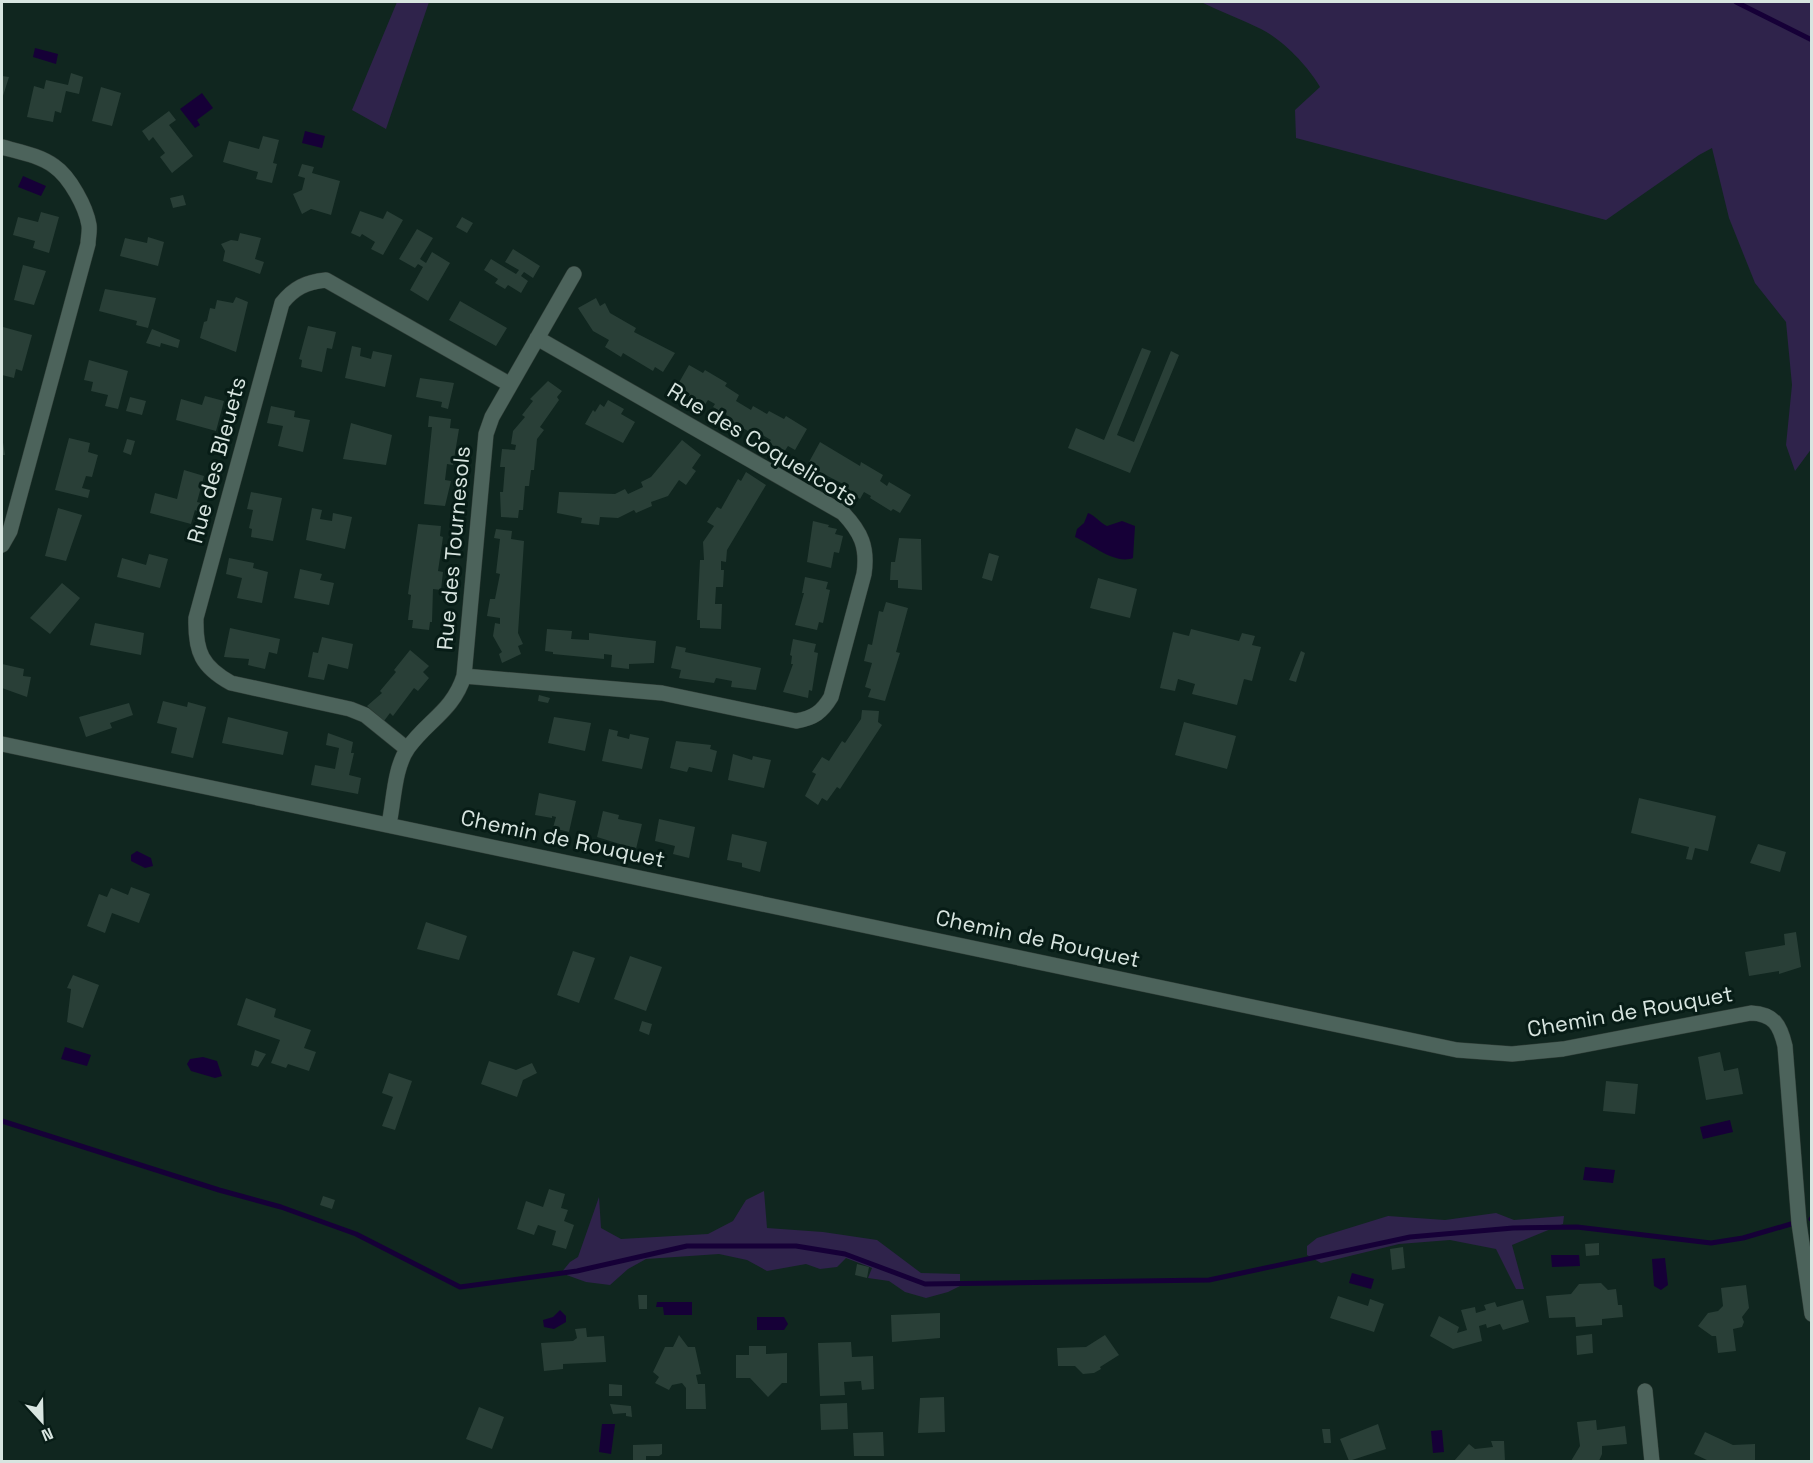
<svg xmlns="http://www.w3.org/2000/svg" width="1813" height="1463" font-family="'Space Grotesk',sans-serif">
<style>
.green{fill:#2f234b}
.water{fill:#160037}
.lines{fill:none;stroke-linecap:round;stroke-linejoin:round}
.stream{stroke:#160037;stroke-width:5}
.building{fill:#293f37}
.street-casing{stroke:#303e38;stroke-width:16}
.street{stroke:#4c635b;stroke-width:15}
.labels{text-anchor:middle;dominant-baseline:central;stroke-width:6;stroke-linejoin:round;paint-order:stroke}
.street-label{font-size:22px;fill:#d8e5e0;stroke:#071c16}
</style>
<rect width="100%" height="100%" fill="#10261f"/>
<!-- green -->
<path class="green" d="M397,2H429L386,129L352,110Z
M1201,2H1811L1812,448L1795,471L1786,445L1792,385L1786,322L1755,283L1729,218L1712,148L1699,155L1606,220L1296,138L1295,110L1320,87C1308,66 1283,40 1261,29C1241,19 1221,12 1201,2Z
M764,1191L767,1228L823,1232L877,1240L921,1273L960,1274V1286L948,1292L926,1298L905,1292L889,1281L868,1278L872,1268L846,1258L837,1267L820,1269L806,1264L767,1271L747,1260L719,1254L646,1259L628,1269L610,1285L586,1282L561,1273L570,1262L578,1257L599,1197L601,1228L621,1239L708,1234L733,1221L746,1200Z
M1496,1213L1514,1220L1564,1216L1563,1224L1512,1245L1524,1289H1516L1496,1249L1450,1240L1399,1244L1321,1263L1307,1255V1246L1317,1238L1388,1216L1445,1220Z"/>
<!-- water -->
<path class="water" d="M35,48L58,54L56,64L33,57Z
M202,93L213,108L197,120L200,125L195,128L180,109Z
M305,131L325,136L322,148L302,143Z
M23,176L46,186L41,196L18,187Z
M1088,513C1096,516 1099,522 1107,526L1122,521L1135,526L1133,558C1115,565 1091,544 1075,537L1077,529L1084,523Z
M137,851L151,858L153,866L145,868L131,861V855Z
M65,1047L91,1055L87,1066L61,1059Z
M203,1057L217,1061L222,1076L215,1078L191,1071L187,1064L190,1059Z
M1730,1120L1733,1132L1703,1139L1700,1127Z
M1585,1167L1615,1170L1613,1183L1583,1180Z
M1551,1255H1579L1580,1266L1552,1267Z
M1665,1258L1668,1285L1661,1290L1654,1286L1652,1259Z
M1352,1273L1374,1279L1371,1289L1349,1283Z
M657,1302H692V1315H664L663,1307H656Z
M560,1310L566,1316V1322L554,1329L544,1327L543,1320L553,1317Z
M757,1317H784L788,1324L784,1330H757Z
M602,1424H615L611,1454L599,1452Z
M1442,1430L1444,1452L1433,1453L1431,1431Z"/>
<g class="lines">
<!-- stream -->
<path class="stream" d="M1736,2L1812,40
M2,1121L219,1190L281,1207L356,1234L460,1287L577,1271L687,1246H796L845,1254L925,1284L1209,1280L1410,1237L1513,1228L1577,1227L1711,1243L1743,1238L1791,1224
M1811,1219L1812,1218"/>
</g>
<!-- building -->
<path class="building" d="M71,73L83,77L79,94L66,91L61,113L55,111L53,122L27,117L34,86L44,89L46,80L68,85Z
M2,76L9,77L2,99Z
M101,87L121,93L112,126L92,121Z
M169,111L176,120L169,125L193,156L172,173L160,157L165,153L153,137L149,141L142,131Z
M263,136L279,140L273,163L277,164L272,183L256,179L258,172L223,162L229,141L259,149Z
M302,164L314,167L312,173L340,181L331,215L311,209L302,214L293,194L302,190L305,178L298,176Z
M183,195L186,205L173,208L170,198Z
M360,211L383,219L387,211L403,220L383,255L371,249L375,242L362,234L360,237L351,233Z
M41,212L59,217L49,253L33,248L35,241L13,235L18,217L38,222Z
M462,217L473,223L467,233L456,227Z
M417,229L433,238L420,259L426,263L432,252L450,263L428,301L410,290L423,267L418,264L415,268L399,259Z
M240,233L261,238L255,259L264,262L260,274L223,261L225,251L221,244L231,240L238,241Z
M148,237L164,242L158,266L120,256L125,238L147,243Z
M513,249L540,266L533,278L524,272L521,276L528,281L521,293L508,285L505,289L495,283L498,279L484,270L491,259L516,274L519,270L505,262Z
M23,265L46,271L34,305L14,300Z
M105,289L156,298L148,328L136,325L137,321L99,311Z
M236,297L248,302L236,352L200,338L204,322L207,321L210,308L215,309L217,300L233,303Z
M596,298L600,306L605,303L610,313L636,328L634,332L675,353L663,372L655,367L653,371L623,353L621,357L605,347L609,340L593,331L578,308Z
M460,301L507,328L496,346L449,320Z
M308,326L336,332L332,349L327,348L322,372L301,367L302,360L299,359Z
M3,327L32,335L22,371L16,369L14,378L2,375Z
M152,329L180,340L178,348L161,343L160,347L146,343Z
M352,346L361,348L360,356L371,359L373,351L392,355L385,387L345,378Z
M1142,348L1151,351L1117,435L1134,442L1171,351L1179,355L1130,473L1068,448L1076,428L1104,440Z
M89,360L128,371L118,409L105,406L108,395L91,391L93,382L84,380Z
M689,365L703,373L705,370L727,383L725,386L739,395L736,401L751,410L753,406L767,414L769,411L784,419L786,416L807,429L795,450L788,446L784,452L769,443L771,440L757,432L755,435L725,418L727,415L713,407L715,404L708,400L704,406L688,397L690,394L677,386Z
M420,378L454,383L448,409L441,407L442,402L416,397Z
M548,381L562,391L557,397L559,400L540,427L544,430L537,439L534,470H531L529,486H525L523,510H519L518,518L501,517L500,492H503L505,467H500L502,449L515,450L516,445L511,444L513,431L525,417L522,415L533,401L530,399Z
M205,396L224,401L216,431L176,420L181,399L202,405Z
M130,397L146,401L142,415L126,411Z
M608,400L624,409L621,414L635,422L623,443L585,424L593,410L595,412L600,404L604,407Z
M271,406L295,411L294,417L310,420L303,452L278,446L283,426L267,423Z
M429,416L451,419L450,428L459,429L453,465L447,464L445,480L451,481L445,506L424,504L432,427H428Z
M351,423L392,435L386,465L343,459Z
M2,436L5,455H2Z
M69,438L90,443L88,452L98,455L92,477L86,476L82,488L90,490L88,498L55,490Z
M127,439L135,441L131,455L123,452Z
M682,440L701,455L692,468L696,471L686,485L679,480L668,496L651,502L652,506L636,513L634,510L618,518L600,517L599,525L581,523L582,518L557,513L559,492L615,494L625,489L628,494L643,487L641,482L651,477Z
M820,442L860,466L861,462L883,475L880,481L887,486L889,482L911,495L900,513L893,509L891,511L870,498L871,496L864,492L860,499L845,490L847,486L816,470L817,467L809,462Z
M184,470L204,476L197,502L201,503L198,512L195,510L191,524L150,513L155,493L177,499Z
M746,472L766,485L727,550L726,562L721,561V570H724L723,587H716L715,604H722L721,629L700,628V620H697L700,560H704L703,542L714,526L707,522L717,507L721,509L738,479L741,481Z
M251,492L282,498L273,541L251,537L252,529L249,528L253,510L247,509Z
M58,508L82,515L66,561L45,556Z
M312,508L322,510L320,519L332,521L333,513L352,517L345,549L306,540Z
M813,521L829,525L828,527L837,529L835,534L843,536L839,553L834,552L831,568L807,562Z
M418,524L441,526L440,536L443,537L438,571L443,572L441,590L433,589L432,622H430L429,630L412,628L413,620H408L411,595L408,594Z
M496,529L512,531L511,539L524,541L518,633L523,644L518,646L521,654L502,663L499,654L502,652L493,636L495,623L500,624V618L487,616L490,599H495L500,574L496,573L500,539L494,538Z
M899,538L921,539L922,590L898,588V580H890L891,562H895Z
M989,553L999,556L992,581L982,578Z
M149,554L168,559L160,588L117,577L122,558L146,565Z
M229,558L254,563L253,568L268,572L262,603L237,598L242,578L226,574Z
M300,569L322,574L320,580L334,583L329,605L294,598Z
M805,577L828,582L826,589L830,590L823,623L819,622L817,630L795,625L804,593H802Z
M1098,578L1137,589L1130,618L1090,608Z
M62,583L80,598L50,634L30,618Z
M886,602L908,608L896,652L900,653L885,701L868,697L871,689L865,687L872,663L864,661L868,644L872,645L879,611L883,612Z
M95,623L144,633L141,655L90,645Z
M230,628L280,639L277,654L269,652L265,669L248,665L249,659L224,657Z
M547,629L572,631L571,639L589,640V633L656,641L654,663L629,664V669L611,667L612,655L604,654V659L553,654V652L545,651Z
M1191,629L1239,641L1242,633L1255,636L1252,645L1261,647L1252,681L1244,679L1237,705L1192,694L1195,684L1178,679L1175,691L1160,688L1173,632L1189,636Z
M322,637L353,644L348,669L328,664L324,680L308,677L313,652L318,653Z
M793,639L816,644L814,652L818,653L812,691L809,690L808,698L783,692L793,664H791L792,656L790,655Z
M676,646L686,648L685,652L761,668L756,690L731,687L732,681L716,678L714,683L679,678L681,670L671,668Z
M410,650L429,666L423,672L429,678L418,691L414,688L393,716L390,713L384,721L367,706L382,693L380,691L396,672L394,670Z
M1301,651L1305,653L1296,682L1289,680Z
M2,664L24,669L23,676L31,677L27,697L2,688Z
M539,695L550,698L548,703L538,701Z
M163,701L187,707L188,702L206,707L193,758L171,753L177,728L157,723Z
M129,703L133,715L110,723L112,728L86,737L79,717Z
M862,710L879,711L878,722L882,725L840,789L837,787L827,801L822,798L818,805L805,796L816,774L812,772L822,757L829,761L842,741L845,743L861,719Z
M228,717L288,732L283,755L222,743Z
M554,717L591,723L585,751L548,743Z
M1184,722L1236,736L1227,769L1175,755Z
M609,729L618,731L617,736L629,739L630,734L649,738L642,769L602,761Z
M328,733L353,742L351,753H354L349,775L361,778L358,794L311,785L315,765L335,769L339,748L326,745Z
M676,741L711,745L710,749L717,751L712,772L689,767L687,772L670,768Z
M733,754L752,760L753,756L771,760L764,788L728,780Z
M539,793L576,801L569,832L553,828L556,817L552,816V818L535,815Z
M1639,798L1716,816L1708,851L1695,848L1692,860L1686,859L1689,847L1631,833Z
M603,811L619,815L618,819L642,824L636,849L597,837Z
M659,819L695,827L689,858L673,854L675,846L655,841Z
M732,834L767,842L760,872L742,867V863L727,860Z
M1758,844L1786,852L1780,872L1750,863Z
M131,887L150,894L139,923L112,913L105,933L87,926L99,894L107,897L111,888L128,895Z
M426,922L467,936L459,960L417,949Z
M1796,932L1801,967L1779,974V971L1749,976L1745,952L1785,945L1784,934Z
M573,951L595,958L579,1003L557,995Z
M630,956L662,967L646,1011L614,999Z
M73,975L99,985L83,1028L67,1022L71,989L67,988Z
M246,998L276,1009L274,1017L311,1030L304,1048L316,1052L309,1071L288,1064L286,1068L271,1063L280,1040L237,1025Z
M642,1021L652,1024L649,1035L639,1031Z
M255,1050L266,1054L258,1067L251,1065Z
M1720,1052L1724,1071L1738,1068L1743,1094L1706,1100L1698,1057Z
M489,1061L516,1070L532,1063L537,1073L523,1080L517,1097L481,1084Z
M389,1073L412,1081L395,1130L382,1126L393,1097L382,1093Z
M1606,1081L1638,1084L1635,1114L1603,1111Z
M549,1189L565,1194L561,1208L568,1210L564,1221L574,1225L566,1249L552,1245L556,1231L538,1225L534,1235L517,1229L526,1201L543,1207Z
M323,1196L335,1200L332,1209L320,1205Z
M1599,1243V1255L1586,1256L1585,1244Z
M1403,1247L1405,1268L1392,1270L1390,1249Z
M857,1264L869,1267L867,1278L855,1275Z
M1601,1283L1608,1290L1616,1289L1618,1305H1622L1623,1317L1602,1319V1325L1576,1327L1575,1317L1549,1318L1546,1296L1571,1294L1579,1284Z
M1746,1285L1749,1308L1742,1317L1744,1322L1742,1327L1733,1329L1736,1351L1718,1353L1716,1336H1712L1698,1326L1708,1313L1718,1311L1723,1306L1721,1288Z
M638,1295H647V1309H639Z
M1338,1296L1368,1306L1370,1299L1384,1304L1374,1332L1330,1318Z
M1523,1300L1529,1322L1503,1330L1500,1324L1487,1328L1486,1324L1479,1326L1482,1341L1453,1349L1430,1336L1439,1316L1459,1327L1457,1333L1467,1330L1461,1310L1475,1307L1476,1313L1486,1310L1484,1305L1495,1302L1497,1307Z
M940,1313V1338L892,1342L891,1315Z
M586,1328L587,1337L604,1336L606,1362L563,1364V1369L544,1371L541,1343L573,1341L577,1338L575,1329Z
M1592,1334L1593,1353L1577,1355L1576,1336Z
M679,1335L688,1347H695L701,1374L696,1375L698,1384H705L706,1409H686V1388L682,1383L672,1385L669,1390L655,1383L659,1377L653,1372L665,1347H673Z
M1105,1335L1119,1355L1100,1367L1101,1369L1094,1373L1083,1374L1075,1366H1058L1057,1348L1086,1347Z
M851,1342L852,1357L873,1356L874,1389L862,1390L861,1381L844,1382L845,1395L820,1396L818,1343Z
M749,1346H766V1354L787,1353V1383H782L768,1397L750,1378H736V1355H749Z
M609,1384L622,1385V1396H609Z
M944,1397L945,1432L918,1433L920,1398Z
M847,1403L848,1429L821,1430L820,1404Z
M610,1404L631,1406L632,1417L626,1416V1413L613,1414Z
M479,1407L504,1417L492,1449L466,1439Z
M1596,1420L1597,1430L1625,1426L1627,1444L1602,1446V1454L1599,1461H1571L1580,1446L1577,1422Z
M1378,1424L1386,1449L1349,1461L1340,1439Z
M1322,1429H1330L1331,1443H1324Z
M883,1432L884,1456H854L853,1433Z
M1705,1432L1733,1445L1755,1444V1461H1709L1694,1454Z
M1491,1441H1504L1505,1461H1454L1469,1444L1475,1449L1493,1447Z
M662,1444V1454L659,1456H646V1461H633V1445Z"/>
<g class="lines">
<!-- street casing -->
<g class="street-casing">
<path id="street" d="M2,147C19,152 39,155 54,166C70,177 86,207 89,225C90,231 88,238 88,244L10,531L2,545
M464,676L662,693L796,721C814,718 822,712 831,697L864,574C868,547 861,532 843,513L537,338
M2,744L1457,1050L1512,1054L1563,1049L1751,1013C1774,1014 1780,1025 1785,1046L1799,1223L1812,1314
M407,749L365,715L350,709L231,683C202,667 195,652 196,618L282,303C294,288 306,282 326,280L509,384
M389,824C394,801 394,768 408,748C427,721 453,711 464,676L486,434L492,417L574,274
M1645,1391L1652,1462"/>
</g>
<!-- street -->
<use href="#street" class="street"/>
</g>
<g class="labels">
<!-- street labels -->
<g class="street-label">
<text transform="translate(763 444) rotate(31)">Rue des Coquelicots</text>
<text transform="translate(216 460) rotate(-75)">Rue des Bleuets</text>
<text transform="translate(453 548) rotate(-85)">Rue des Tournesols</text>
<text transform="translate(563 838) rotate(12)">Chemin de Rouquet</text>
<text transform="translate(1038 938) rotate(12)">Chemin de Rouquet</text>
<text transform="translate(1630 1011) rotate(-10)">Chemin de Rouquet</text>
</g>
</g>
<!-- border -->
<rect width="1813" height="1463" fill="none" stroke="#d8e5e0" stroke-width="6"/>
<!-- north arrow -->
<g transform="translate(42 1421) rotate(158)" stroke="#071c16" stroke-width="4.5" paint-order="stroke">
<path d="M0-4.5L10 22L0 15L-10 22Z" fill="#d8e5e0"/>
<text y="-9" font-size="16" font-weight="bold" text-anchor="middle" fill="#d8e5e0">N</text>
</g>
</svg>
